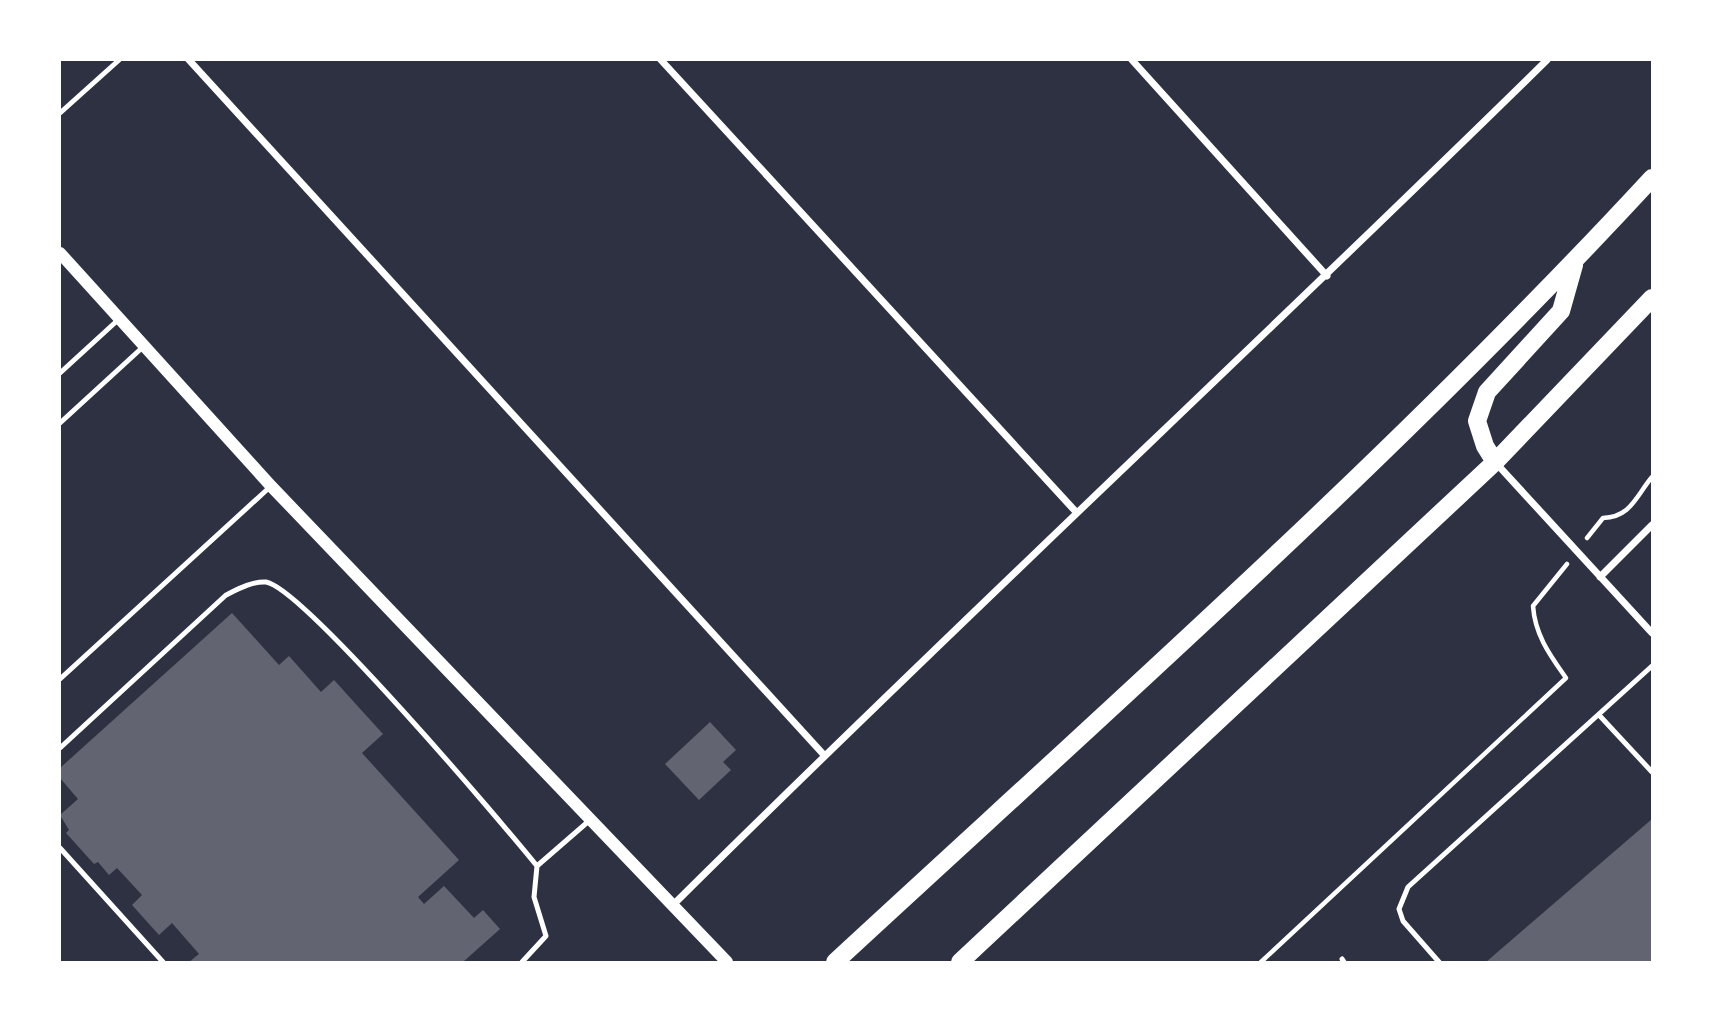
<svg xmlns="http://www.w3.org/2000/svg" width="1712" height="1022" font-family="Cabin,sans-serif">
<style>
.building{fill:#626471}
.lines{fill:none;stroke-linecap:round;stroke-linejoin:round}
.path{stroke:#fff;stroke-width:4.5}
.service{stroke:#fff;stroke-width:5}
.minor{stroke:#fff;stroke-width:7}
.tertiary{stroke:#fff;stroke-width:12}
.primary{stroke:#fff;stroke-width:18}
</style>
<rect width="100%" height="100%" fill="#2d3142"/>
<!-- building -->
<path class="building" d="M232,613L279,665L289,656L321,692L334,680L383,734L362,753L459,860L418,897L424,904L444,886L474,918L483,910L500,929L463,962H189L199,954L172,923L159,935L132,905L142,895L117,868L109,875L98,862L94,864L66,833L69,830L60,815L78,799L60,778V768Z
M710,722L736,750L723,762L731,770L699,800L665,764Z
M1652,819V962H1486Z"/>
<g class="lines">
<!-- path -->
<path class="path" d="M1587,538L1603,518C1631,517 1636,496 1652,477
M1261,962L1566,678C1550,655 1535,635 1533,606L1567,564"/>
<!-- service -->
<path class="service" d="M60,113L119,60
M60,373L119,319
M60,423L144,346
M60,679L271,486
M1599,715L1652,772
M60,748L226,595C238,589 253,581 266,582C303,588 503,824 537,866
M60,848L163,962
M1342,959L1344,962
M522,962L546,936L534,897L537,866L590,820
M1439,962L1403,921L1399,909L1408,887L1652,666"/>
<!-- minor -->
<path class="minor" d="M189,60L824,755
M661,60L1077,513
M1132,60L1327,276
M1495,462L1652,633
M1600,577L1652,525
M674,904C961,619 1258,344 1547,60"/>
<!-- tertiary -->
<path class="tertiary" d="M60,253L271,486L727,962"/>
<!-- primary -->
<path class="primary" d="M1495,462L1485,446L1477,421L1487,392L1561,311L1574,265
M835,962C1112,706 1396,455 1652,178
M960,962L1495,462L1652,298"/>
</g>
<!-- border -->
<rect width="1712" height="1022" fill="none" stroke="#ffffff" stroke-width="122"/>
</svg>
